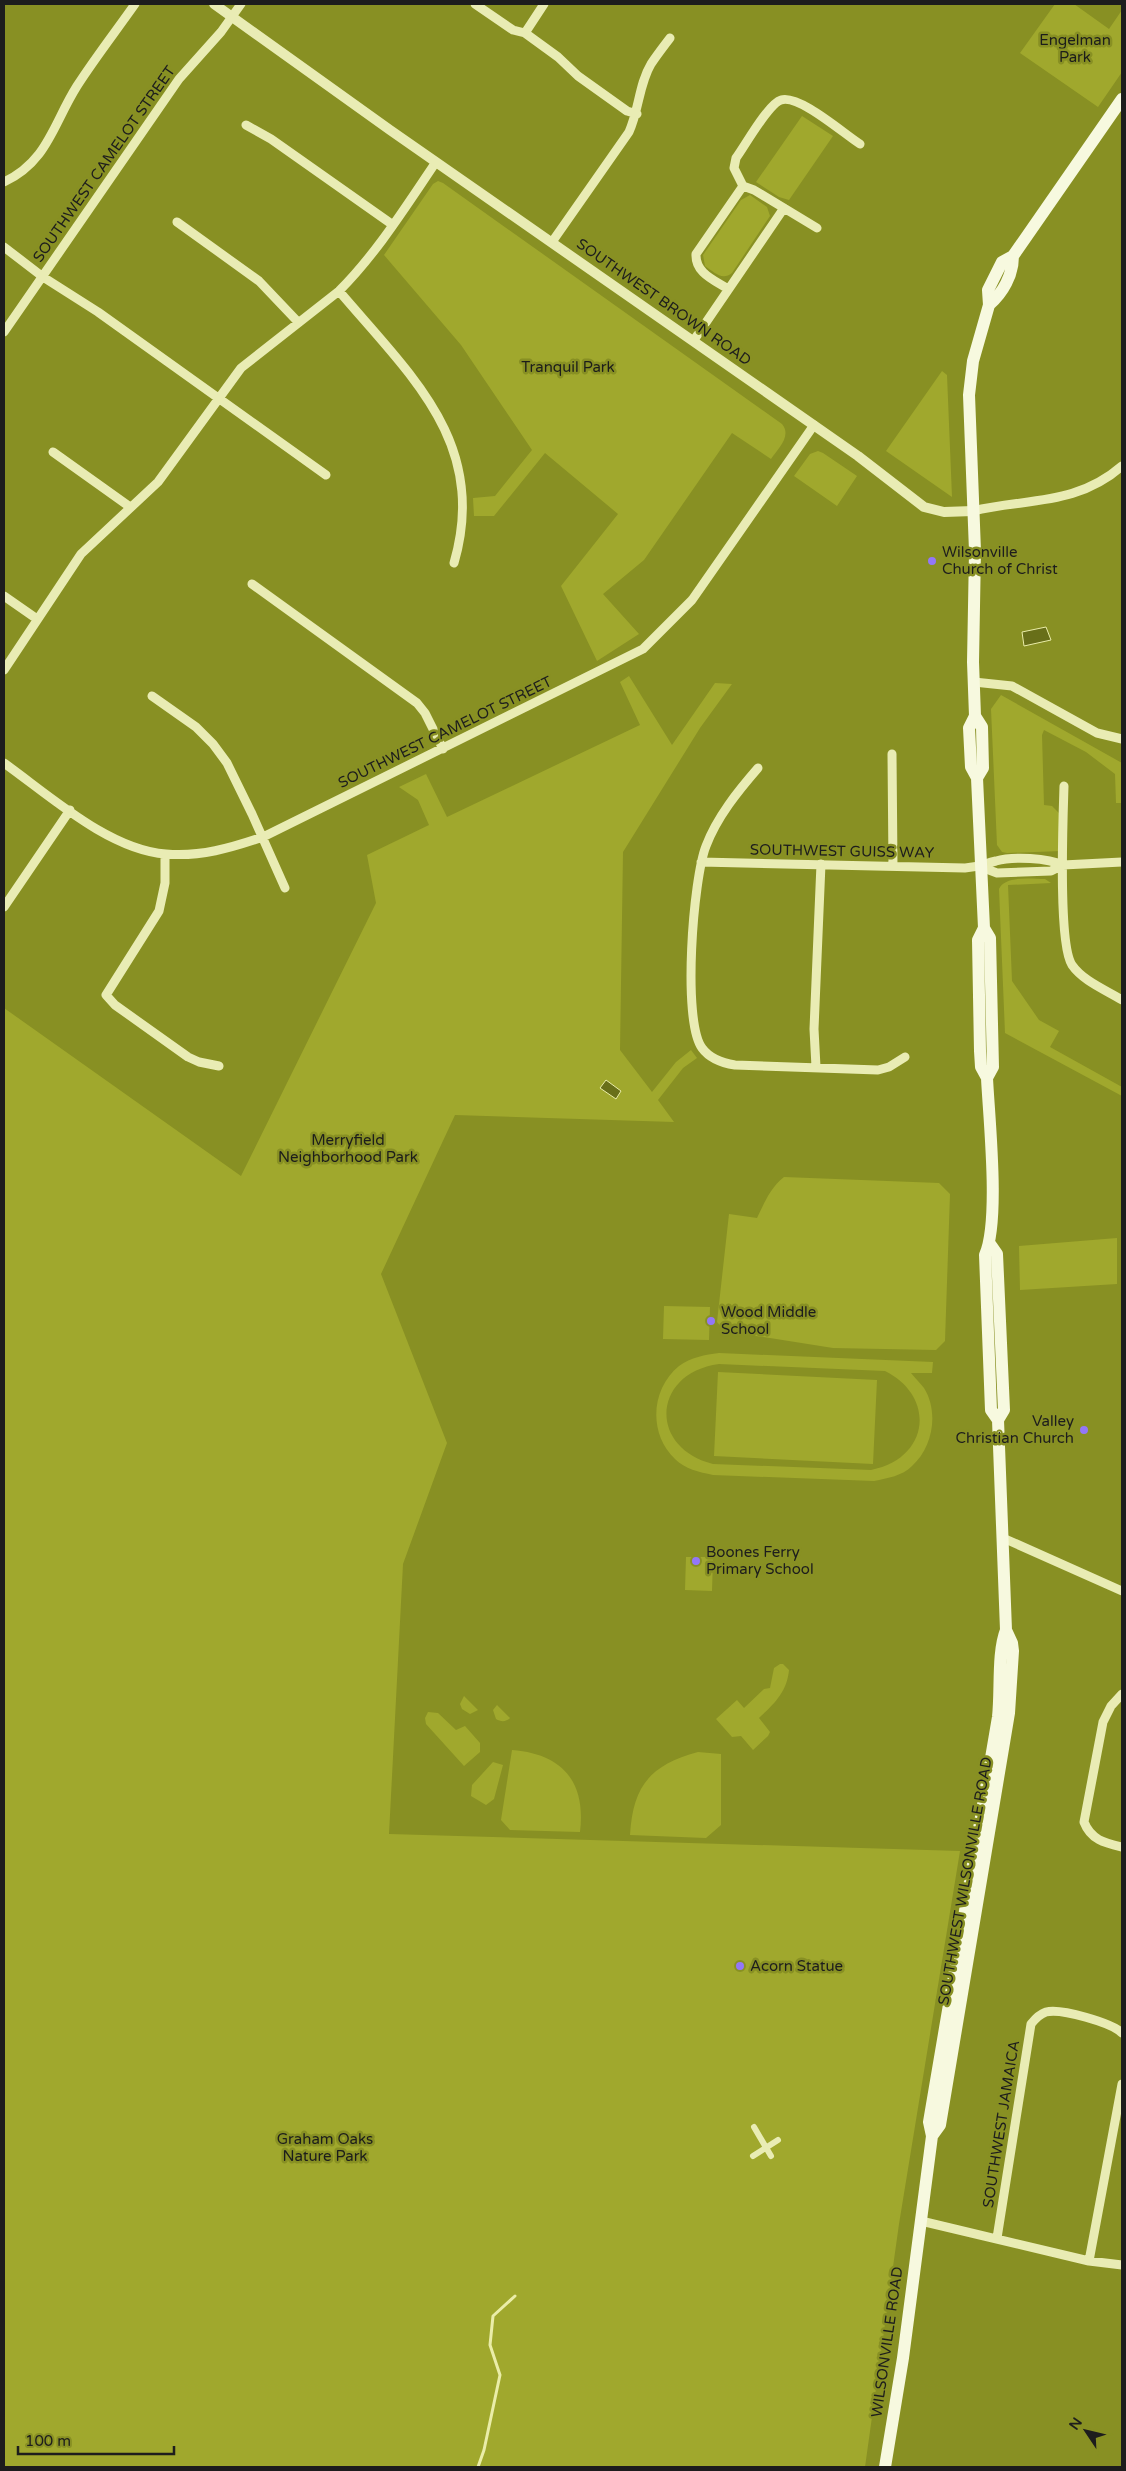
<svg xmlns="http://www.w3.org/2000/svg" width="1126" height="2471" font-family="'Varela Round',sans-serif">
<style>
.green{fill:#a0a82d;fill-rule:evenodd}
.water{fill:#686f19;stroke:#eaeda8}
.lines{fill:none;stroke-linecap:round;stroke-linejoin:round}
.stream{stroke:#eaeda8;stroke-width:3}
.pedestrian{stroke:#e9ecb4;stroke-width:6}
.minor{stroke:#e9ecb4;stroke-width:9}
.tertiary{stroke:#e9ecb4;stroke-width:10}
.secondary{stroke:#f7f9df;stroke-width:12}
.poi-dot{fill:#9377f7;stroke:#889023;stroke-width:2}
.labels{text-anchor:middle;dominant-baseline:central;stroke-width:5;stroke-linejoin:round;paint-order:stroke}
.park-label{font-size:15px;fill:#1c1d1b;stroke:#889023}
.street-label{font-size:15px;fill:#1d1d1d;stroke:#889023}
.poi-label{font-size:15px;fill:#1d1d1d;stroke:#889023;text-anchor:start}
</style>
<rect width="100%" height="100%" fill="#889023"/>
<!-- green -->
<path class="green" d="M1055,4H1074L1109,29L1122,10V72L1098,107L1020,53Z
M802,116L833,136L789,200L779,197L756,182Z
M438,181L443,183L782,424C792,436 778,449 771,459L732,433L644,560L603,594L639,634L597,661L561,586L618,514L545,453L494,516H474L473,498L495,496L532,450L461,345L384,255L433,184Z
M750,195L767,207L770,216L732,273C722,281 714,272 705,266L703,255L741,200Z
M942,371L947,375L952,497L886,451Z
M818,451L823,453L857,476L837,506L794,476L810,454Z
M629,676L672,745L715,683L732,684L700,728L623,852L620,1050L652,1092L676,1062L691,1050L697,1058L683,1068L658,1100L674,1122L455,1115L381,1274L447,1443L403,1564L389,1834L960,1851L899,2224L865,2467H4V1008L241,1176L376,903L367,855L429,825L418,800L399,787L426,774L447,817L640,725L620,682Z
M1001,695L1122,763V803H1116L1115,774L1086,752L1044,730L1042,735L1044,805L1052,806L1059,813L1061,851L1007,853L1002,852L997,845L991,709Z
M1045,879L1051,883L1008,885L1012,981L1039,1020L1059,1031L1050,1047L1122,1087V1096L1005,1033L999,889C1005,875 1032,879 1045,879Z
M784,1177L939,1183L950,1194L945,1341L936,1350L833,1348L725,1331L717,1322L729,1214L757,1218C765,1202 770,1188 784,1177Z
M1117,1238V1284L1020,1290L1019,1246Z
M664,1306L710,1307L709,1340L663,1339Z
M719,1353L933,1362L932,1373H911C915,1378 920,1383 924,1388C939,1412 933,1447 912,1466C902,1476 888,1478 874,1481L713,1475C699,1472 685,1469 675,1459C648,1433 651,1389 679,1366C691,1357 705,1355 719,1353ZM719,1364L885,1371C937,1397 929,1459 871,1470L713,1464C648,1448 652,1373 719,1364Z
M718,1372L877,1380L873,1464L714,1456Z
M686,1557H713L712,1591L685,1590Z
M780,1664H783L789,1670C787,1692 774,1704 759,1718L770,1732L768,1736L753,1750L741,1736L732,1737L716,1719L737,1700L744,1708L764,1689L770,1688L774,1668Z
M464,1696L478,1710L470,1714L462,1709L460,1704Z
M497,1705L510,1718C506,1722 501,1722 496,1719L493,1710Z
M428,1712L438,1713L456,1730L465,1726L480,1743V1752L464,1766L426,1724L425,1718Z
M512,1750C563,1754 586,1782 580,1832L510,1830L501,1820Z
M698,1752L721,1754V1825L706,1838L630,1835C633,1786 650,1765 698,1752Z
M493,1762L503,1765L494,1799L486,1805L471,1796L472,1785Z"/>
<!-- water -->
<path class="water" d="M1046,627L1051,640L1024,646L1022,632Z
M606,1080L621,1091L616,1099L600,1088Z"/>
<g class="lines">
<!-- stream -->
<path class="stream" d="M478,2467L484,2450L500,2375L490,2345L493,2316L515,2296"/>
<!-- pedestrian -->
<path class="pedestrian" d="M754,2127L771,2156
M753,2156L778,2140"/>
<!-- minor -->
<path class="minor" d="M475,4L513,30L525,33L558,57L578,76L627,111L637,114
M525,33L544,4
M246,125L271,139L393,225
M4,182C48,161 53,124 77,86C95,58 116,31 135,4
M743,186L734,168L736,158C745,146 768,104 781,100C799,94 844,134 860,144
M743,186L754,190L817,228
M177,222L259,281L298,322
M552,242L629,132C639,110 639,84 651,64C657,55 664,46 670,38
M4,247L43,277L98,312L326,475
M728,289C714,280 695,273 696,254L743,186
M339,291C410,375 489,443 454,563
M4,332L179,79L221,32L241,4
M694,340L784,208
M53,452L130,507
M973,511C1027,498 1076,506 1122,466
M252,584L417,703L425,713L443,749
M4,596L37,619
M4,670L81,554L158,482L241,368L339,291C377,253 406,206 436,162
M974,682L1012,686L1097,733L1122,739
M152,696L196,727L213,744L227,763L252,814L285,888
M892,754L893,866
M4,763C49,795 109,850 166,854C200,857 231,848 263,837L643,649L692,600L814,425
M758,768C738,791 717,817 706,846C693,879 682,1021 702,1048C710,1059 722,1063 735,1065L878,1070L889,1067L905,1057
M1064,786C1063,819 1058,944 1072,965C1083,981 1106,990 1122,1000
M165,854V883L159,911L106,995L115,1005L188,1057L199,1062L219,1066
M701,862L965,868C981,867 983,864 996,861C1013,856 1048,858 1063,865
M981,867L997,873L1051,871L1063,865L1122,862
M4,907L70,810
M816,1067L814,1029L821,864
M1003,1538L1122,1591
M1122,1694L1111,1706L1103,1722L1084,1822C1091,1840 1105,1843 1122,1847
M921,2221L1089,2261L1122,2265
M997,2238L1031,2024C1035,2019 1040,2014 1046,2012C1061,2008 1112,2023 1122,2033
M1089,2261L1122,2084"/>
<!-- tertiary -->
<path class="tertiary" d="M214,4L390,130L858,456L924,507L944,512L973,511"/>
<!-- secondary -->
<path class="secondary" d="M989,305C1003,293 1013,275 1013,256
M975,716L982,727L983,768L977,778
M984,928L990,938L993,1067L987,1078
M990,1244L997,1254L1004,1410L998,1420
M932,2136L940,2125L1009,1713L1013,1651L1012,1643L1006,1630
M885,2467L903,2358L932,2136L929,2122L998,1717C1001,1690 997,1653 1006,1630L998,1420L991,1410L985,1255C1000,1221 989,1119 987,1078L981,1067L980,1051L978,940L984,928L977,778L971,767L969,728L975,716L973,662L975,551L969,395L973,361L989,305L988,290L1002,262L1013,256L1122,99"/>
</g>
<!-- markers -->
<g class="poi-dot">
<circle cx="932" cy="561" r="5"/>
<circle cx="711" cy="1321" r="5"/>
<circle cx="1084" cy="1430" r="5"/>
<circle cx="696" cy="1561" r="5"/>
<circle cx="740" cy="1966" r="5"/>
</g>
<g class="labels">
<!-- park labels -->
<g class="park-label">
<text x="1075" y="40">Engelman<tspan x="1075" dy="17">Park</tspan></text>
<text x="568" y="367">Tranquil Park</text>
<text x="348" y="1140">Merryfield<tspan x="348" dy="17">Neighborhood Park</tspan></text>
<text x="325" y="2139">Graham Oaks<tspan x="325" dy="17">Nature Park</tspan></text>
</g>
<!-- street labels -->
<g class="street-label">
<text transform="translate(104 164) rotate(-55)">SOUTHWEST CAMELOT STREET</text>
<text transform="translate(664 302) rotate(35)">SOUTHWEST BROWN ROAD</text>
<text transform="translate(445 732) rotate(-26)">SOUTHWEST CAMELOT STREET</text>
<text transform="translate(842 851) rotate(1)">SOUTHWEST GUISS WAY</text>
<text transform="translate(965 1881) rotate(-80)">SOUTHWEST WILSONVILLE ROAD</text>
<text transform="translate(1001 2124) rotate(-81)">SOUTHWEST JAMAICA</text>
<text transform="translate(887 2342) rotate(-82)">WILSONVILLE ROAD</text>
</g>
<!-- poi labels -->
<g class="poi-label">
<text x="942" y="552">Wilsonville<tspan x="942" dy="17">Church of Christ</tspan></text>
<text x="721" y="1312">Wood Middle<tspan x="721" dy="17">School</tspan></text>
<text x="1074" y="1421" text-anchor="end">Valley<tspan x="1074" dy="17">Christian Church</tspan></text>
<text x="706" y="1552">Boones Ferry<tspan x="706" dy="17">Primary School</tspan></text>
<text x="750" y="1966">Acorn Statue</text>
</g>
</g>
<!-- border -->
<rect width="1126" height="2471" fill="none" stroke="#1d1d1d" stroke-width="10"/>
<!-- north arrow -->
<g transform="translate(1086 2431) rotate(305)" stroke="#889023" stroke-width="4" paint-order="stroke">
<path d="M0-4L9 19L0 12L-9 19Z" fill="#1d1d1d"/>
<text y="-8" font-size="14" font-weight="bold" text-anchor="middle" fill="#1d1d1d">N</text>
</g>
<!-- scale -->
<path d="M18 2446v8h156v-8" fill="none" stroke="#1d1d1d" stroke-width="2.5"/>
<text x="25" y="2446" font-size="15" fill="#1d1d1d" stroke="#889023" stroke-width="4" paint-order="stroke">100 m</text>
</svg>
